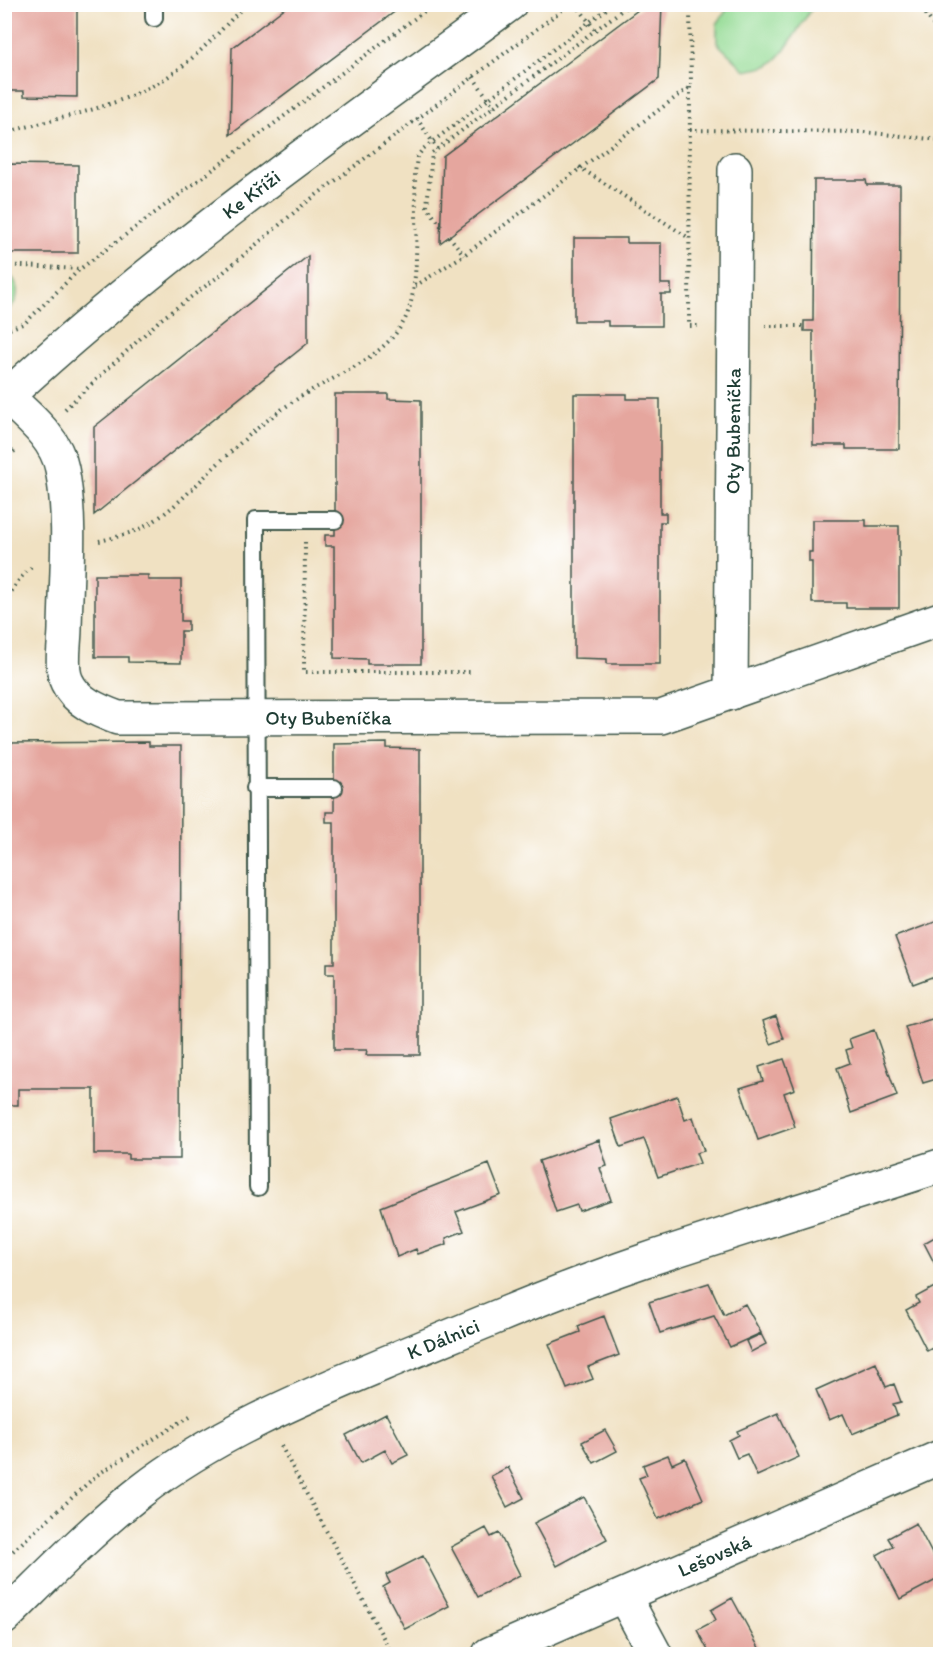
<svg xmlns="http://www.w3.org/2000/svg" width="945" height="1659" font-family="Itim,sans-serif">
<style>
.green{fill:#94db94;stroke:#5a8c64;stroke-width:1.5}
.building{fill:#e5a69e}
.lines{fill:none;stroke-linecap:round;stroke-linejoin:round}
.service-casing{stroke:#3e5649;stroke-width:20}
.minor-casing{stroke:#3e5649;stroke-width:36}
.tertiary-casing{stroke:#3e5649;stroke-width:36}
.path{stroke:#3e5649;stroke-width:4;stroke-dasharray:1.5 4.5;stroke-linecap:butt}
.service{stroke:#fff;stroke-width:16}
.minor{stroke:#fff;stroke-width:33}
.tertiary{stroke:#fff;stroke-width:33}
.labels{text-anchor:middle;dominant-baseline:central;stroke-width:5;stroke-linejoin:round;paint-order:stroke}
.street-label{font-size:20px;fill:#1f3d34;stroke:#fff}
</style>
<rect width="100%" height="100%" fill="#fff"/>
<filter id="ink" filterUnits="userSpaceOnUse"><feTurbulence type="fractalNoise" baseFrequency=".0167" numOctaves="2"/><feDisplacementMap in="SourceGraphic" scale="12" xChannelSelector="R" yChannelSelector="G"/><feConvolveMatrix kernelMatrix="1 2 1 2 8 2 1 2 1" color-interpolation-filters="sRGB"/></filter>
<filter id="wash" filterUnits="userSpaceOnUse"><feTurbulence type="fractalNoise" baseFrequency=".008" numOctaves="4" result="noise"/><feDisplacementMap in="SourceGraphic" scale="24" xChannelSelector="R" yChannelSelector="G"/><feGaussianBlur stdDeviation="1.35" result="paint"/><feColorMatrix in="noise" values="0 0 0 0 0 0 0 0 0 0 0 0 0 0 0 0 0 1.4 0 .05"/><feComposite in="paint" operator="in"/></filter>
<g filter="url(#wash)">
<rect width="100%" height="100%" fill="#f0e1c2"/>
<!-- green -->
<path class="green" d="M730,5V4L815,5C801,21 786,55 769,65C763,68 753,69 746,71L717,43V24Z
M5,270C21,282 22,301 5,312Z"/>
<g id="blocks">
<!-- building -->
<path class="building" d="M5,4H77V97L24,96V91H5Z
M290,4H405L230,135L232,48Z
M646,4H662L659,79L440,243L443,156Z
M4,164L78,165V253H4Z
M814,180H866L867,185H900L899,449H846V445H813V331H804V321H813Z
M574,238H627V243H661V284H671V294H661V326H608V321H574Z
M308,256V343L94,515V427Z
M335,394H388V399L421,400V664H367V659L334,658V546H325V535H335Z
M574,394H627V399H660V513H666V522H660V664H607V659L574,658Z
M812,520H866V526H899V608H846V603H812V562H809V552H812Z
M95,575H148V580H181V621H188V631H181V663L128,662V657H95Z
M149,742V746H181L180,1159H128V1154H94V1089H18V1105H4V743Z
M387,743V748L420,749V1055H366L367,1050H334V974H326V963H334V822H326V812H334V744Z
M940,920V974L913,984L895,937Z
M776,1016L784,1039L771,1044L763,1021Z
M932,1019L935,1030L940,1029V1078L923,1083L905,1027Z
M874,1030L897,1096L851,1113L837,1068L850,1063L846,1050L852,1048L849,1039Z
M784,1059L795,1089L784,1093L795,1127L758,1140L740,1088L763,1081L759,1067Z
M677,1096L685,1120L693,1117L704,1151L696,1153L700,1163L658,1177L644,1139L621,1147L611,1119Z
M599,1140L607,1166L600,1168L611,1200L579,1211L577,1205L556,1212L539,1161Z
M489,1164L501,1195L456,1212L464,1231L446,1238L447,1244L418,1254L416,1249L397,1257L381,1207Z
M940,1234V1274L924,1243Z
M709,1283L724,1315L745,1304L761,1333L730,1347L714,1316L660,1333L649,1302Z
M940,1284V1344L927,1351L906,1310L919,1303L916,1297Z
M604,1316L619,1355L588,1367L593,1379L567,1389L549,1344L580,1332L578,1326Z
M761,1334L766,1344L751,1352L746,1341Z
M876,1363L886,1387L894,1384L901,1402L893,1404L897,1415L852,1434L843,1414L829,1420L816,1390Z
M778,1413L799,1457L757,1476L747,1454L737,1458L729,1440L739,1435L737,1431Z
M386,1414L408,1455L392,1463L385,1450L361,1463L346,1435Z
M605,1430L617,1451L594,1463L582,1442Z
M668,1455L672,1464L685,1458L703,1499L658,1519L639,1478L647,1475L643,1465Z
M508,1467L524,1498L507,1507L491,1476Z
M584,1497L607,1539L557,1566L534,1523Z
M916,1523L940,1569V1578L900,1599L877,1555L893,1546L888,1538Z
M486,1528L491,1537L499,1533L520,1575L478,1597L451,1547Z
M423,1556L449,1606L405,1629L383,1587L390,1583L386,1575Z
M732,1598L759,1648L747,1654H710L697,1630L716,1620L711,1610Z"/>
</g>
</g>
<g filter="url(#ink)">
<use href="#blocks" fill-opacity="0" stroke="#3e5649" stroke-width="1.5"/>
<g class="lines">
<!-- service casing -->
<g class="service-casing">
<path id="service" d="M154,18V4
M255,788H334
M258,1187L256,520H335"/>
</g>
<!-- minor casing -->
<g class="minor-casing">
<g id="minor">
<path id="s1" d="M4,394C26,415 56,437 62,469C72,520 66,576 65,628C65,643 60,668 67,682C76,702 99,711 118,718L661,717L940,619"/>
<path id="s2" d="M731,693L735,169"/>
<path d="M624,1596L655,1654"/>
<path id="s3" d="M489,1654L940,1457"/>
</g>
</g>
<!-- tertiary casing -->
<g class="tertiary-casing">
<g id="tertiary">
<path id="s4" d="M4,399C161,253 338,130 510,4"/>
<path id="s5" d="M4,1618C48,1575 91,1530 140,1492C217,1432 312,1394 402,1356C482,1323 561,1289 643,1261C742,1228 841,1198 940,1166"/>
</g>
</g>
<!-- path -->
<path class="path" d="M576,4L595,30
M919,4L940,35
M473,77L494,107
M690,87L689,326H700
M417,118L437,149
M690,130L863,132L940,140
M4,133C57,118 113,109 161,81C193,62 220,31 246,4
M579,167L689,238
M441,226L427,206L432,153L630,4
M449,236L464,255
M4,265L80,269
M415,286L464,255L691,86L690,4
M765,326H804
M4,331L25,323L80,269L434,4
M65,409L160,320L219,276L303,205L570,4
M4,459L16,450
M99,541C118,537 137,532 154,521C181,503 201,479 225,457C255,429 286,403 323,384C352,368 387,352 404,321C422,289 415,211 415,173L417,157L423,149L613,4
M305,542L304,672H471
M4,608C11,591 18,578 33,566
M281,1446L392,1654
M4,1559L97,1475L190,1416"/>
<!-- service -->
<use href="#service" class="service"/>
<!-- minor -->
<use href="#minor" class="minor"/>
<!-- tertiary -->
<use href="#tertiary" class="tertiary"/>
</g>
</g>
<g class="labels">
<!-- street labels -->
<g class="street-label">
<text stroke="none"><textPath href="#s4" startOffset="321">Ke Kříži</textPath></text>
<text stroke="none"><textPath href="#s2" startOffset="262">Oty Bubeníčka</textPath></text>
<text stroke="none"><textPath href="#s1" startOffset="585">Oty Bubeníčka</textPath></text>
<text stroke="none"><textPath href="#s5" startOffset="526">K Dálnici</textPath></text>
<text stroke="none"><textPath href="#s3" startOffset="246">Lešovská</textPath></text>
</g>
</g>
<!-- margin -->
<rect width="945" height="1659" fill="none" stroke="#fff" stroke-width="24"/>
</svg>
